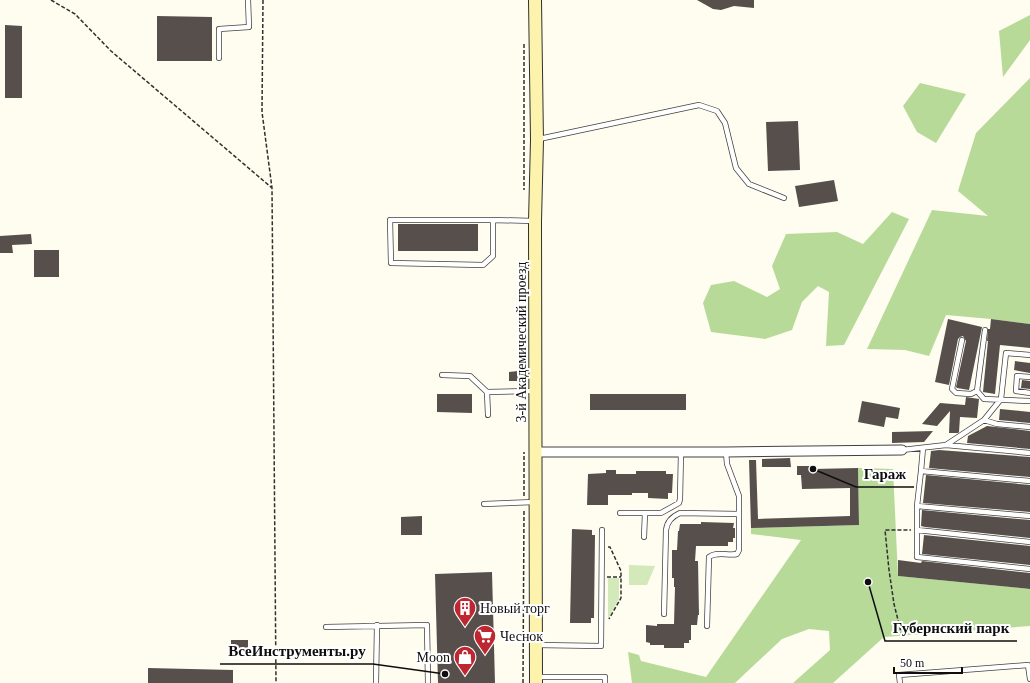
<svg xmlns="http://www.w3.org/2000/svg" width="1030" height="683" font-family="Georgia,serif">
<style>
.green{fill:#d3e9ba}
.forest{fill:#b7da99}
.building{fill:#574f4b}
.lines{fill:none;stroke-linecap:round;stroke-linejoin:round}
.lane-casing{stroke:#414141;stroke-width:6}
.street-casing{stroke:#414141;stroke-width:11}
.secondary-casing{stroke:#303030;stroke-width:14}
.path{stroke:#303030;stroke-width:1.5;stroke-dasharray:4 2;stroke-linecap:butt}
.lane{stroke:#fff;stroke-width:4.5}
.street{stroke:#fff;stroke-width:9}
.secondary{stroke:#fef3ac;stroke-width:12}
.labels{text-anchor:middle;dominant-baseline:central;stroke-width:4;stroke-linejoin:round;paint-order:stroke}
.street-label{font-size:14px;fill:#0e0e0e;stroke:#fff}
.poi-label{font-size:14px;fill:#0e0e0e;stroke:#fff;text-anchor:start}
.leader{fill:none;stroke:#0e0e0e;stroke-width:1.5}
.callout-dot{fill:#0e0e0e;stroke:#fff;stroke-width:1.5}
.callout-label{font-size:15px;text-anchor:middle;font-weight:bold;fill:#0e0e0e;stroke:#fff;stroke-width:4;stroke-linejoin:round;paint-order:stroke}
</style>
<rect width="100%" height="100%" fill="#fffcf0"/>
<!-- green -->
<path class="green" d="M629,565L655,566L647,585H629Z
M608,578H619V599L608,619Z"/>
<!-- forest -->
<path class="forest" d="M1030,15V40L1003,77L999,31Z
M1030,78V324L991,319L946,315L929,356L905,350L867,349L932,210L988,216L958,191L976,133Z
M920,83L966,94L936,143L917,132L903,106Z
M892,212L909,219L844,345L826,346L829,292L818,286L802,302L792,330L765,339L711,332L703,303L711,285L734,281L767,297L780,289L772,266L786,234L837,232L863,244Z
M858,468L893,469L898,576L1030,589V626L884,637L833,683H793L830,650L829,631L809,629L782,639L735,683H632L628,652L639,655L641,661L706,677L801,540L751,534V528L859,525Z"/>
<!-- building -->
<path class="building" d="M697,0H754V8L734,6L721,10L713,9Z
M157,16L212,17V61H157Z
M5,25L22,26V98H5Z
M798,121L800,170L768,171L766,122Z
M834,180L838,201L799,207L795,186Z
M398,224H478V251H398Z
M31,234L32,244L12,245L13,253H0V236Z
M34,250H59V277H34Z
M948,319L982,327L969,390L957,388L956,387L966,341L963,336L960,337L958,339L949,385L935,382Z
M991,319L1030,324V348L1000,345L995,394L983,392L988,341H987L988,329H990Z
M1015,361L1030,363V373L1014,370Z
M518,371V381H509V372Z
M1022,380L1030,381V389L1021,388Z
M437,394H472V413L437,412Z
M590,394H686V410H590Z
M966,397L979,399L977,418L960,417L959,432L958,433H949L950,411L937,426L922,424L940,403L965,405Z
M862,401L900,408L898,419L886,417L884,427L858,422Z
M1000,409L1030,412V423L999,420Z
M987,426L1030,431V449L967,443L968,436Z
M933,431L924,442L892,443V432Z
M939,450L1030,457V477L929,468L931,451Z
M790,458L791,467H762V459Z
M749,460H756L758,519L850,516V488L802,489L801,475H797V466H813V469L858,468L859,525L751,528Z
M606,470H616V474H636V471H666V474H673L672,493H668V499L648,498V493H632V495H608V505H587L588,474L606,473Z
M926,475L1030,485V512L923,503Z
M922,510L1030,520V538L925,527L921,526Z
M422,516V535H401V517Z
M701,522L734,523L733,528H735V538H733V542H728V546H696L695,561H698L699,615H698L697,625H691V640H689V643H684V648H664V645H650V643L646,642V625L657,626V624H674L675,587H674V578H672V550H677L678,531H679L680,524H701Z
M572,529L592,530V535H595L594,618H591V623H570Z
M924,535L1030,546V565L922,554Z
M898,560L921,563L922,561L1030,573V589L898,576Z
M492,572L495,683H438L435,574Z
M231,640H248V656H231Z
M148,668L233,670V683H148Z"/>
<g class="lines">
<!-- lane casing -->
<g class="lane-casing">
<path id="lane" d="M219,58V29L249,27L248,0
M539,139L699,105L717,111L725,123L736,168L749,184L784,198
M493,220V256L483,265L391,263L390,220H493L534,221
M985,330L977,391L984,399L1030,401
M962,340L952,389L956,393L971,394L977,391
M442,375L470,376L487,392
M1030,377L1017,376L1016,391L1030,393
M488,415L487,392L534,391
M984,420L997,424L1030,427
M946,445L984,420L1001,399L1006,353L1030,355
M923,448L921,471L1030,481
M902,450L946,445L1030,453
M484,504L535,502
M917,506L921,471
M620,513H661L679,503L680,499L681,452
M1030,516L917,506V557L1030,569
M917,530L1030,542
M644,537L645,513
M664,614L666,530C667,522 673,516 680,513L739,514
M707,626L709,557C717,551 728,556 737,554L739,550V496L727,464L726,452
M326,627L427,625L428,683
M537,645L601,646L602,530
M536,677H605V683
M376,683L377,625
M900,683L899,675L1028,665L1030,679"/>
</g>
<!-- street casing -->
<g class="street-casing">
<path id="street" d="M536,452H726L902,450"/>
</g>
<!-- secondary casing -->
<g class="secondary-casing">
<path id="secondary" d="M535,0L537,140L535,221L536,683"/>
</g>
<!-- path -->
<path class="path" d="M51,0L75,14L111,51L272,188
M263,0L262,112L272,188L276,683
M524,44V190
M524,496V452
M608,547H610L621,571V598L609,619
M607,577H621
M902,636L894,604L889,570L885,530H911
M523,683L524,510"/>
<!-- lane -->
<use href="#lane" class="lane"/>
<!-- street -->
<use href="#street" class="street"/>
<!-- secondary -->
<use href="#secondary" class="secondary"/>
</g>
<!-- icons -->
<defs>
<g id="building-pin" transform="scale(1.15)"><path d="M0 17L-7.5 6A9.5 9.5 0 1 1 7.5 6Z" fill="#be2731" stroke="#fff"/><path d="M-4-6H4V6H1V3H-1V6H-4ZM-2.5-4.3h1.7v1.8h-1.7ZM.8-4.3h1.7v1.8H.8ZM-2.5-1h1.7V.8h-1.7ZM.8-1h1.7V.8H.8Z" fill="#fff"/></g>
<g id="supermarket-pin" transform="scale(1.15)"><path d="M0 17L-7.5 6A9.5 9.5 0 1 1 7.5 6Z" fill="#be2731" stroke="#fff"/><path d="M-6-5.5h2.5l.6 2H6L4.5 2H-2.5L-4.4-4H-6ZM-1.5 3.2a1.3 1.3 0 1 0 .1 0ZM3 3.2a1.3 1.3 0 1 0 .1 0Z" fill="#fff"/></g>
<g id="shop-pin" transform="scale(1.15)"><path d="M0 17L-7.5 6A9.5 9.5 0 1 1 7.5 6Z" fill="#be2731" stroke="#fff"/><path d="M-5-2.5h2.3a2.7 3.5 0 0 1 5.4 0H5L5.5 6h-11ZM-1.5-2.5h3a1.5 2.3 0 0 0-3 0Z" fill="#fff"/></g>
</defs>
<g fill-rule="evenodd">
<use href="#building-pin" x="465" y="608"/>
<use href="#supermarket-pin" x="485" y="636"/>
<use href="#shop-pin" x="465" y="657"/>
</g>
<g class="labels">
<!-- street labels -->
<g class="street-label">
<text transform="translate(521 342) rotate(-90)">3-й Академический проезд</text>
</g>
<!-- poi labels -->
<g class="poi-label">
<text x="480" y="608">Новый торг</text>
<text x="500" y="636">Чеснок</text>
<text x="450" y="657" text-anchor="end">Moon</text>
</g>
</g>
<!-- callouts -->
<path class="leader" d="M813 469L856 487H914M868 582L885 641H1017M445 674L373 664H220"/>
<g class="callout-dot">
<circle cx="813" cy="469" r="4"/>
<circle cx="868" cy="582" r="4"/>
<circle cx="445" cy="674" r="4"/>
</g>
<g class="callout-label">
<text x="885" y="479">Гараж</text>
<text x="951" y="633">Губернский парк</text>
<text x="297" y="656">ВсеИнструменты.ру</text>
</g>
<!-- scale -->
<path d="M894 667v6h68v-6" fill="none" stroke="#0e0e0e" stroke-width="2"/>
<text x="900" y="667" font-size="12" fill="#0e0e0e" stroke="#ffffff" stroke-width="3" paint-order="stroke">50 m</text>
</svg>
